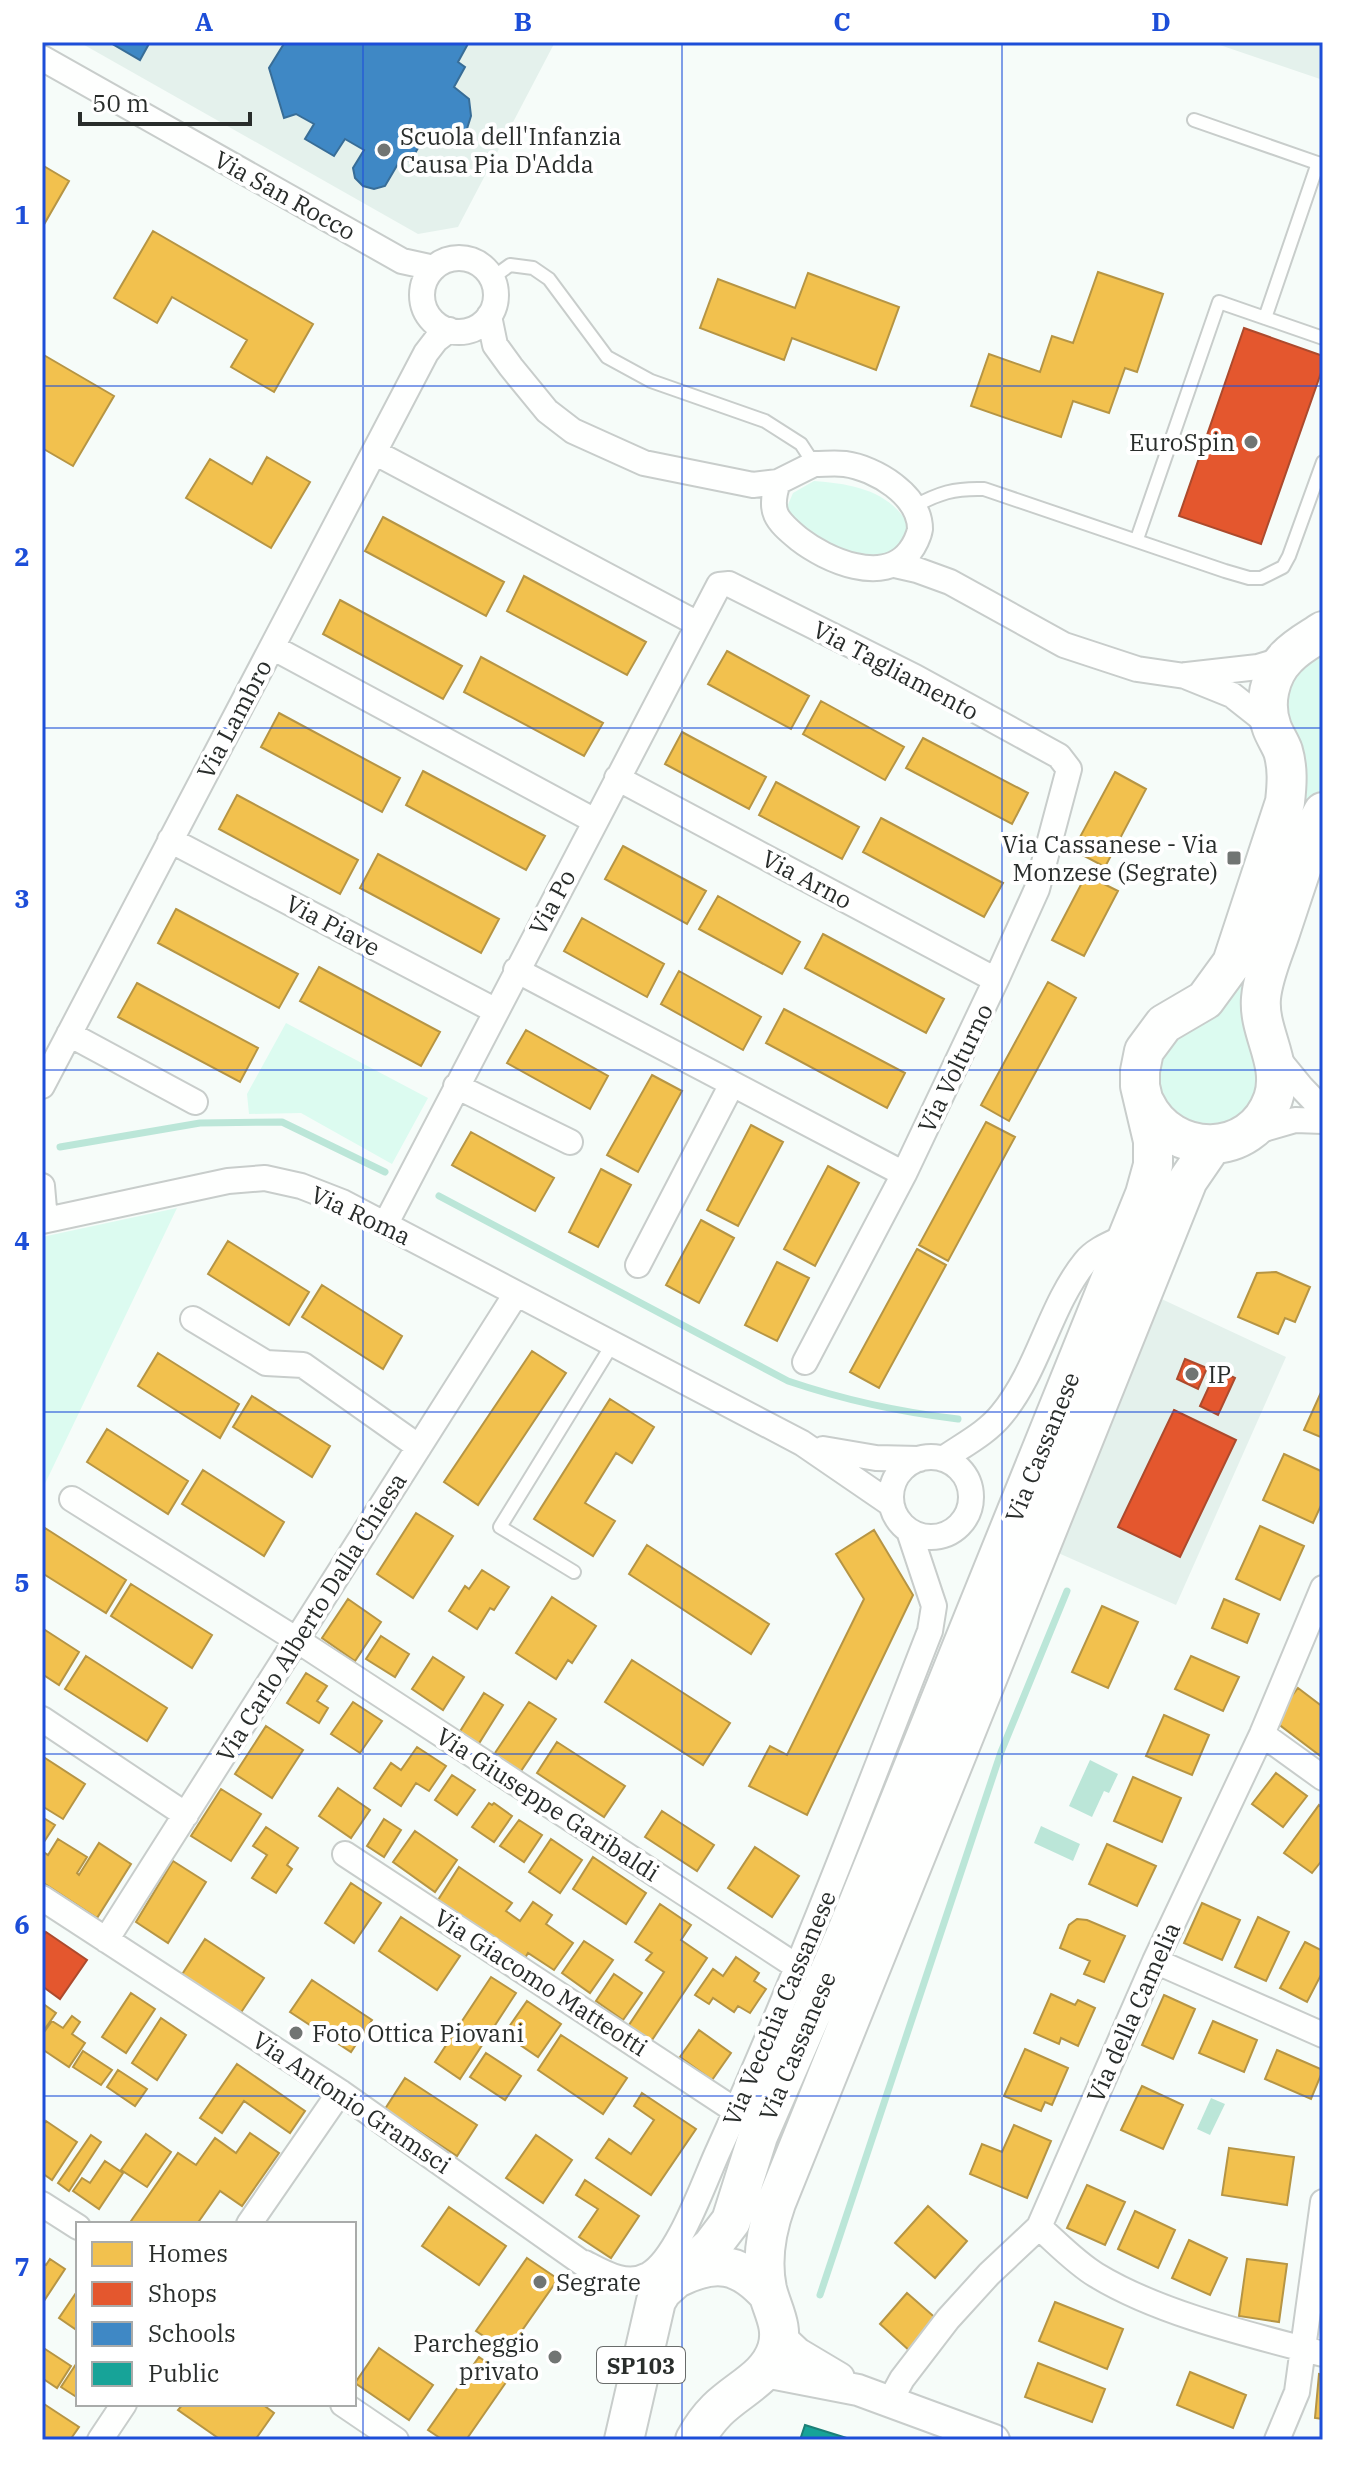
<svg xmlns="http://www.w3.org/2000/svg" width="1365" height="2482" font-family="'IBM Plex Serif',serif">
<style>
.built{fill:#e4f1ec}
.green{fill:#dcfbf0}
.water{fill:#bbe6d8}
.homes{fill:#f2c14e;stroke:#b69544;stroke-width:2}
.shops{fill:#e4572e;stroke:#ac4a2d;stroke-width:2}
.schools{fill:#3f88c5;stroke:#386d97;stroke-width:2}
.public{fill:#17a398;stroke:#1c8077;stroke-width:2}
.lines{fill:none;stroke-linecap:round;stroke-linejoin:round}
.stream{stroke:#bbe6d8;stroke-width:7}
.service-casing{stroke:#c8cdcb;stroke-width:16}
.minor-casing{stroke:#c8cdcb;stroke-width:28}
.tertiary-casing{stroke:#c8cdcb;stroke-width:34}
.primary-casing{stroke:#c8cdcb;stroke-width:42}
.service{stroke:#fefffe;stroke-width:12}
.minor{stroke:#fefffe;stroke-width:24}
.tertiary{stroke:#fefffe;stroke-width:30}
.primary{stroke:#fefffe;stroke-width:38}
.grid{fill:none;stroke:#1d4ed8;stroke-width:2;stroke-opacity:0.55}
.poi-dot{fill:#717573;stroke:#fff;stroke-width:3}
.labels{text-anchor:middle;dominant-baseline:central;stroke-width:8;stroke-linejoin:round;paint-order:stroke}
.shield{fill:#fff;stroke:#696c6b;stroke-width:2}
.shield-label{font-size:22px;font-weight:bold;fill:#292d2b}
.poi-label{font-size:24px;fill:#292d2b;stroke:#fff;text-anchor:start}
.street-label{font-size:24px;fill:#292d2b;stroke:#fff}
.neatline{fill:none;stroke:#1d4ed8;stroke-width:3}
.grid-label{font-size:26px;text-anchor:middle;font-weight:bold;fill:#1d4ed8}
</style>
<rect width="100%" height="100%" fill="#f6fcf9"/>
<!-- built -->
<path class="built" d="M79,42H555L458,227L418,234Z
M1211,42H1323V80Z
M1153,1295L1286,1357L1176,1605L1056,1552Z"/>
<!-- green -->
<path class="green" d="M814,481C854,484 894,491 912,532L897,558L835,553L792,517L787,507L793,493Z
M1323,654V789L1288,892L1264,1076L1244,1119L1204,1132L1159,1105L1156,1052L1233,981L1284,716C1287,683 1290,666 1323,654Z
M286,1023L428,1098L392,1164L301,1113L249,1114L247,1094Z
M177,1208L42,1490V1237Z"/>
<!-- water -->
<path class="water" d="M1090,1760L1118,1774L1109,1793L1104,1791L1092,1817L1069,1806Z
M1041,1826L1080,1844L1073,1861L1034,1843Z
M1211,2098L1225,2104L1210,2135L1197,2129Z"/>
<!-- homes -->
<path class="homes" d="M42,165L69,181L42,228Z
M153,231L313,324L274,392L231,367L247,340L172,297L157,323L114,298Z
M1098,272L1163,294L1137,372L1125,368L1109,413L1073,401L1061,437L971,406L989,354L1040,372L1052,336L1073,343Z
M808,273L899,307L876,370L792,338L784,360L700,328L718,279L795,308Z
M42,354L114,396L73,466L42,448Z
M267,457L310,482L271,548L186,498L210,459L252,484Z
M383,517L504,582L486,616L365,551Z
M524,576L646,642L627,675L507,611Z
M340,600L462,666L443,699L323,634Z
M727,651L809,696L791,729L708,684Z
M481,657L603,723L584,756L464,692Z
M821,701L904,747L885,780L803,734Z
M279,713L400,778L382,812L261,747Z
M682,732L766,777L749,809L665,764Z
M923,738L1028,793L1012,824L906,768Z
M423,771L545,836L526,870L406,805Z
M1115,772L1146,789L1105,867L1073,850Z
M776,782L859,827L842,859L759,815Z
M237,795L358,860L340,894L219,829Z
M881,818L1003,883L984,917L863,852Z
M623,846L706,891L687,924L605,879Z
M378,854L499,919L481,953L360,888Z
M1086,875L1118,891L1084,956L1052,940Z
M718,896L800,942L782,974L699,929Z
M176,909L298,974L279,1008L158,943Z
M582,918L664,964L647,997L564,951Z
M823,934L944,999L926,1033L805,968Z
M319,967L440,1032L421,1066L300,1001Z
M679,971L761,1017L743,1050L661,1004Z
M1048,982L1076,998L1009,1121L981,1105Z
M137,983L258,1048L240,1082L118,1017Z
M784,1009L905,1073L887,1108L766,1043Z
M526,1030L608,1076L590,1109L507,1063Z
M652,1075L682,1091L638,1172L607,1155Z
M986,1122L1015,1137L948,1261L919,1245Z
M751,1125L783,1142L738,1226L707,1210Z
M471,1132L554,1178L535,1211L452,1165Z
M828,1166L859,1183L815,1266L784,1249Z
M601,1169L631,1185L598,1247L569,1232Z
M701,1220L734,1238L699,1303L666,1285Z
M228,1241L309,1292L289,1325L208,1274Z
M917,1249L946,1265L879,1388L850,1372Z
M777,1262L809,1278L777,1341L745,1325Z
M1276,1272L1310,1287L1295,1322L1285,1318L1278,1334L1238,1317L1257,1273Z
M322,1285L402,1336L383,1369L302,1317Z
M532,1351L566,1373L478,1505L444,1482Z
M158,1353L239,1404L220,1438L138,1386Z
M1323,1388V1438L1304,1430Z
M252,1396L330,1446L312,1477L233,1427Z
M610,1399L654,1427L632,1463L616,1453L585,1503L615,1521L593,1556L534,1519Z
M107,1429L188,1481L168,1514L87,1462Z
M1284,1454L1323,1472V1501L1313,1523L1263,1500Z
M203,1470L284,1522L264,1556L182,1504Z
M416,1513L453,1536L413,1598L377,1574Z
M1260,1526L1304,1546L1280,1600L1236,1579Z
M45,1528L126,1580L106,1613L42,1573V1533Z
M874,1530L913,1595L807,1815L749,1786L770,1746L787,1755L864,1599L836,1554Z
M647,1545L769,1624L751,1654L629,1574Z
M482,1570L509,1587L494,1610L490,1608L477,1629L449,1611L465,1586L469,1589Z
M131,1584L212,1635L192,1668L111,1616Z
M552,1597L596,1626L572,1663L568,1660L556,1679L516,1653Z
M348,1599L381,1622L355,1661L322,1638Z
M1224,1599L1259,1614L1247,1643L1212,1628Z
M1102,1606L1138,1622L1108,1688L1072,1672Z
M42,1628L79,1652L59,1685L42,1674Z
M381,1636L409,1654L395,1677L366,1659Z
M86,1656L167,1708L147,1741L65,1689Z
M1191,1656L1239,1677L1223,1711L1175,1689Z
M433,1657L464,1677L443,1710L412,1689Z
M632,1660L730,1723L703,1765L605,1702Z
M306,1673L327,1686L317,1701L328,1708L319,1723L287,1703Z
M1298,1688L1323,1707V1758L1273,1720Z
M484,1693L503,1705L478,1745L459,1733Z
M353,1702L382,1721L360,1753L331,1734Z
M529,1702L556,1719L519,1774L493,1756Z
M1164,1715L1209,1735L1192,1775L1146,1756Z
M266,1726L303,1750L272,1798L235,1774Z
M557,1742L625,1786L604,1817L537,1773Z
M417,1747L446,1766L429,1791L416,1783L401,1806L374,1788L391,1763L401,1770Z
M42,1756L85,1784L63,1819L42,1806Z
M1276,1773L1307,1796L1283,1827L1252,1804Z
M452,1775L475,1790L457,1815L435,1800Z
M1133,1777L1181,1798L1162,1842L1114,1821Z
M338,1788L370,1810L351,1838L319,1816Z
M221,1789L261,1814L231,1861L191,1836Z
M489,1803L492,1805L494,1803L512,1816L494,1842L472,1827Z
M1319,1805L1323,1808V1859L1312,1873L1284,1853Z
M662,1811L714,1845L697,1871L645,1837Z
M42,1817L55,1825L42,1845Z
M384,1819L401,1830L384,1857L367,1846Z
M519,1820L542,1835L524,1862L500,1846Z
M266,1827L298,1848L287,1865L292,1869L276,1893L252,1878L267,1855L253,1846Z
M415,1831L457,1860L435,1892L393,1862Z
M58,1839L87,1857L77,1873L79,1875L99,1843L131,1864L97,1918L42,1882V1851L48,1855Z
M551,1839L582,1860L560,1893L529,1872Z
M1107,1844L1156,1866L1137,1906L1089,1884Z
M755,1847L799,1876L772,1917L728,1888Z
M593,1857L646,1893L626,1924L573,1889Z
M173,1861L206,1882L168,1943L136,1922Z
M459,1867L512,1903L506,1911L520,1921L533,1902L552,1915L546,1924L573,1943L554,1970L528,1953L525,1958L438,1900Z
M351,1883L381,1903L354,1943L325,1923Z
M1202,1903L1240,1920L1222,1960L1184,1943Z
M660,1904L691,1925L681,1940L707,1958L650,2043L627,2028L664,1972L646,1960L652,1953L635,1942Z
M401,1917L460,1956L437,1990L379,1951Z
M1258,1917L1289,1932L1266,1981L1235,1967Z
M1077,1919L1087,1920L1125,1936L1104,1982L1084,1974L1090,1961L1060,1948L1069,1925Z
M205,1939L264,1978L240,2014L181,1976Z
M584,1941L613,1960L590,1993L562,1973Z
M1305,1942L1323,1951V1971L1307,2002L1280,1988Z
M736,1957L759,1973L754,1981L766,1989L750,2013L738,2006L734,2012L713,1998L709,2004L695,1995L713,1969L723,1976Z
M614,1974L642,1993L623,2020L596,2001Z
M491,1977L516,1993L460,2079L435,2062Z
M312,1980L372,2020L351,2052L290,2012Z
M131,1993L155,2009L126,2053L102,2037Z
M1051,1994L1075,2005L1078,2000L1095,2008L1078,2046L1061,2038L1059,2044L1034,2033Z
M1164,1995L1195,2009L1173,2059L1142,2045Z
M527,2001L561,2024L538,2057L504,2034Z
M42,2003L56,2013L42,2033Z
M72,2016L80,2022L72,2034L85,2043L69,2067L42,2049V2035L52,2021L63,2028Z
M161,2018L186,2035L157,2080L132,2063Z
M1213,2021L1257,2040L1244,2072L1199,2053Z
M699,2030L731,2053L712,2080L680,2057Z
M561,2035L627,2078L603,2114L538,2070Z
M1025,2049L1068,2068L1052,2105L1045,2102L1041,2111L1004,2096Z
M1277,2050L1323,2070L1311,2099L1265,2079Z
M83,2051L112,2070L101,2085L73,2067Z
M486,2053L521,2076L505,2100L470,2077Z
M237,2064L305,2111L290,2133L244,2101L222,2133L200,2118Z
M118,2070L147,2089L135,2106L107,2087Z
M405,2078L477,2125L457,2156L385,2109Z
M1142,2086L1183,2105L1163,2149L1121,2130Z
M642,2093L696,2129L651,2195L596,2158L609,2139L631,2154L654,2120L634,2106Z
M46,2121L77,2142L52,2180L42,2173V2127Z
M1014,2125L1051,2141L1027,2198L970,2174L982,2144L1002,2152Z
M250,2133L279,2153L242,2206L220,2191L197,2224H129L178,2153L196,2165L215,2138L236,2153Z
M146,2134L171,2152L147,2187L121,2170Z
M91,2135L101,2142L69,2191L58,2183Z
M536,2135L572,2160L543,2203L506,2178Z
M1229,2148L1294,2157L1287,2205L1222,2195Z
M105,2161L123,2173L99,2209L73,2191L82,2178L90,2183Z
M585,2180L639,2216L611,2258L579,2237L598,2209L576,2195Z
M1087,2185L1125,2202L1105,2245L1067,2228Z
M928,2206L967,2241L935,2278L895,2243Z
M449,2207L506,2246L479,2285L422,2246Z
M1135,2211L1175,2230L1158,2268L1118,2249Z
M1189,2240L1227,2258L1210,2295L1172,2278Z
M527,2258L558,2279L507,2352L476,2331Z
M50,2259L65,2269L42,2304V2263L46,2265Z
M1247,2259L1287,2264L1279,2322L1239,2316Z
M78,2290V2331L59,2318Z
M907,2293L939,2321L911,2352L880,2324Z
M1055,2302L1123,2329L1107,2369L1039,2341Z
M42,2347L71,2366L57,2388L42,2378Z
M379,2348L433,2385L409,2420L355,2383Z
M479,2357L509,2378L466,2440H443L428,2430Z
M78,2361V2398L61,2387Z
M1038,2363L1105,2389L1092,2422L1025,2397Z
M1190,2372L1246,2395L1233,2428L1177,2405Z
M1319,2374L1323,2375V2419L1315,2418Z
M44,2404L79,2427L70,2440H42Z
M183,2404H262L274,2413L255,2440H221L178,2410Z"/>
<!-- shops -->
<path class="shops" d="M1244,328L1323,356V367L1261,544L1179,516Z
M1185,1359L1207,1368L1198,1389L1177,1379Z
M1217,1369L1235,1378L1218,1415L1200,1406Z
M1174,1410L1236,1440L1180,1557L1118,1527Z
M46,1932L87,1960L60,1999L42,1986V1938Z"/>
<!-- schools -->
<path class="schools" d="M109,42H150L140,60Z
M285,42H469L458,62L465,67L454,87L469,99L471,116L466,132L453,143L437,148L422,141L410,162L402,157L385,186L374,189L363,186L355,178L353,168L364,150L345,139L334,156L305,139L314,124L296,114L284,118L269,68Z"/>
<!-- public -->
<path class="public" d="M805,2425L853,2440H800Z"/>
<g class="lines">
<!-- stream -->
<path class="stream" d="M60,1147L200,1123L282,1122L385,1172
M439,1196L788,1381C844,1400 899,1412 958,1419
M820,2295L1001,1752L1067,1591"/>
<!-- service casing -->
<g class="service-casing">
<path id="service" d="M1194,120L1323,165
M492,278L510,265L533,268L549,279L607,357L651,381L765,421L801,444L814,464
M1265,318L1318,163
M913,507C939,493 954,488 984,489L1225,571L1249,578H1261L1283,567L1289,556L1323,462
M1137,539L1219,302L1323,338
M574,1572L500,1527L612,1345"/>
</g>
<!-- minor casing -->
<g class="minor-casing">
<path id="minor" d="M42,58L402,261L434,268
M422 295a37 37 0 1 1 74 0a37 37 0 1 1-74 0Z
M489,316L495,345L511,367L547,411L573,431L644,463L753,485L778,482
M374,452L698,624
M814,464C825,464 835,463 845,464C875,468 920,495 920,529C919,536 914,546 910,551C884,586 826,560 799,539C776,520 768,512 778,482Z
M895,565L917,570L950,582L1064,645L1137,669L1185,676L1232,695L1270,725
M272,647L595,821
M1187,675L1258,667L1284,659
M617,778L996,980
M170,840L496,1011
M516,970L904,1174
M69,1034L195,1102
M1275,1055L1302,1088L1323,1110
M42,1086L426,353L436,340L449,330
M456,1086L570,1142
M1250,1133L1295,1120L1323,1121
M42,1186L45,1220
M42,1221L228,1181L265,1178L301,1186L342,1202L802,1443L891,1504
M385,1225L719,585L729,584L915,677L1059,756L1069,769L1037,889L996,980L904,1174L805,1362
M638,1265L732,1084
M193,1319L266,1363L303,1365L419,1447
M823,1449L876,1458L919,1459
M891 1497a40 40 0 1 1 80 0a40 40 0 1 1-80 0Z
M943,1459C963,1445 987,1433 1002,1414C1039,1369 1049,1307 1085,1262C1095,1249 1113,1243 1127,1236
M72,1499L297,1640L799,1968
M42,1719L186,1815
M1262,1734L1323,1778
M345,1854L736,2111
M42,1898L340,2092L595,2272
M106,1940L516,1294
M1155,1961L1323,2035
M42,2204L78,2227
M249,2224L340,2092
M1039,2227C1057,2243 1076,2263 1096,2275C1160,2314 1251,2335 1323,2354
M585,2263C604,2273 627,2287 648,2275C678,2259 704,2181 719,2149C796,1979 862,1805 930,1631L934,1606L909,1531
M890,2401L902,2379L948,2319L989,2274L1039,2227L1155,1961L1262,1734L1323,1588
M343,2404L396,2440
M100,2440L124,2404
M1277,2440L1297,2392L1323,2202"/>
</g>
<!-- tertiary casing -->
<g class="tertiary-casing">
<path id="tertiary" d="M780,2337L797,2353L839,2378
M765,2372L858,2390L994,2440"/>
</g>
<!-- primary casing -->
<g class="primary-casing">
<path id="primary" d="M1145,1103C1171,1158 1252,1159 1273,1099C1285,1063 1258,1033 1261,998C1263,976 1273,954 1280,933C1292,897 1304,860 1317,823L1323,812
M679,2277C716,2259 740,2263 768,2294
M624,2440L656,2301L662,2291L712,2246L731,2221L758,2136L845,1936L1145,1194L1153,1165V1141L1140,1086V1071L1144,1051L1164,1024L1205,1000L1232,963L1285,802C1287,784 1288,768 1283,751C1280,743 1275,736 1272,728C1263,704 1269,675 1287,657C1297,646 1311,639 1323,631
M695,2440C701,2429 708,2419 717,2410C738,2389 768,2378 777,2349C784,2326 772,2310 767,2289C761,2260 766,2231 776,2203L1188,1180L1212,1145"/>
</g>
<!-- service -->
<use href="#service" class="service"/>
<!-- minor -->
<use href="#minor" class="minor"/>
<!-- tertiary -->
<use href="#tertiary" class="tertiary"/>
<!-- primary -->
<use href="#primary" class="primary"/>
</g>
<!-- grid -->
<path class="grid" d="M363,42V2440M682,42V2440M1002,42V2440M42,386H1323M42,728H1323M42,1070H1323M42,1412H1323M42,1754H1323M42,2096H1323"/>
<!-- markers -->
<g class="poi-dot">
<circle cx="384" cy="150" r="8"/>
<circle cx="1251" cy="442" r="8"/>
<rect x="1226" y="850" width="16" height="16" rx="4"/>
<circle cx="1192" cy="1374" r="8"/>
<circle cx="296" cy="2033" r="8"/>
<circle cx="540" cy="2282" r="8"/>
<circle cx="555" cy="2357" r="8"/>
</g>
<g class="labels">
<!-- shield labels -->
<rect class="shield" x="597" y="2347" width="88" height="36" rx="6"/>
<g class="shield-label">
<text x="641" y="2365">SP103</text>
</g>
<!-- poi labels -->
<g class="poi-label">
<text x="400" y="136">Scuola dell'Infanzia<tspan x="400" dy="28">Causa Pia D'Adda</tspan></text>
<text x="1235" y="442" text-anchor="end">EuroSpin</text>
<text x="1218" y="844" text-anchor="end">Via Cassanese - Via<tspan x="1218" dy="28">Monzese (Segrate)</tspan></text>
<text x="1208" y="1374">IP</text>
<text x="312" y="2033">Foto Ottica Piovani</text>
<text x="556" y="2282">Segrate</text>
<text x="539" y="2343" text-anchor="end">Parcheggio<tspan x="539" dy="28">privato</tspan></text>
</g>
<!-- street labels -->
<g class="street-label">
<text transform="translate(285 195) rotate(29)">Via San Rocco</text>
<text transform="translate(896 670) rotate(28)">Via Tagliamento</text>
<text transform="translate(234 719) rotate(-62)">Via Lambro</text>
<text transform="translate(807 879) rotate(28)">Via Arno</text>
<text transform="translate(552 902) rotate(-62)">Via Po</text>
<text transform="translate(333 925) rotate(28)">Via Piave</text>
<text transform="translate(955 1068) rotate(-64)">Via Volturno</text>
<text transform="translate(361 1215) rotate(25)">Via Roma</text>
<text transform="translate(1042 1447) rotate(-68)">Via Cassanese</text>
<text transform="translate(311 1617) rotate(-58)">Via Carlo Alberto Dalla Chiesa</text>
<text transform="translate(548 1804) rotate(33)">Via Giuseppe Garibaldi</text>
<text transform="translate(541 1982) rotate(33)">Via Giacomo Matteotti</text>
<text transform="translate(779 2008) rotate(-67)">Via Vecchia Cassanese</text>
<text transform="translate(1133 2012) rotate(-66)">Via della Camelia</text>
<text transform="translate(797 2046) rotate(-67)">Via Cassanese</text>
<text transform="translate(352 2102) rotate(34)">Via Antonio Gramsci</text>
</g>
</g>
<!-- border -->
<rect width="1365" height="2482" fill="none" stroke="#ffffff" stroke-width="88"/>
<!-- legend -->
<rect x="76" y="2222" width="280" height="184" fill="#ffffff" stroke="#a9abaa" stroke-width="2"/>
<rect x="92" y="2242" width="40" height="24" fill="#f2c14e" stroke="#a9abaa" stroke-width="2"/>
<text x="148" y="2262" font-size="24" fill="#292d2b">Homes</text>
<rect x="92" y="2282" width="40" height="24" fill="#e4572e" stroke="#a9abaa" stroke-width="2"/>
<text x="148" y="2302" font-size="24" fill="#292d2b">Shops</text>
<rect x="92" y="2322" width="40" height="24" fill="#3f88c5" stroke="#a9abaa" stroke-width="2"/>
<text x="148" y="2342" font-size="24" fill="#292d2b">Schools</text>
<rect x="92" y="2362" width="40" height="24" fill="#17a398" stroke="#a9abaa" stroke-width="2"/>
<text x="148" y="2382" font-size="24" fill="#292d2b">Public</text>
<!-- scale -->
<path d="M80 112v12h170v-12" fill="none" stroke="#292d2b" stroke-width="4"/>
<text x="92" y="112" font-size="24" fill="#292d2b" stroke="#ffffff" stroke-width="6" paint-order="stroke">50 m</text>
<rect x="44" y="44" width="1277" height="2394" class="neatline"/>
<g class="grid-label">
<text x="204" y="31">A</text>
<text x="523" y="31">B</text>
<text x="842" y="31">C</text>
<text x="1161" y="31">D</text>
<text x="22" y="224">1</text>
<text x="22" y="566">2</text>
<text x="22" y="908">3</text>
<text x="22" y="1250">4</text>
<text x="22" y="1592">5</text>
<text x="22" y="1934">6</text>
<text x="22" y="2276">7</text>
</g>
</svg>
